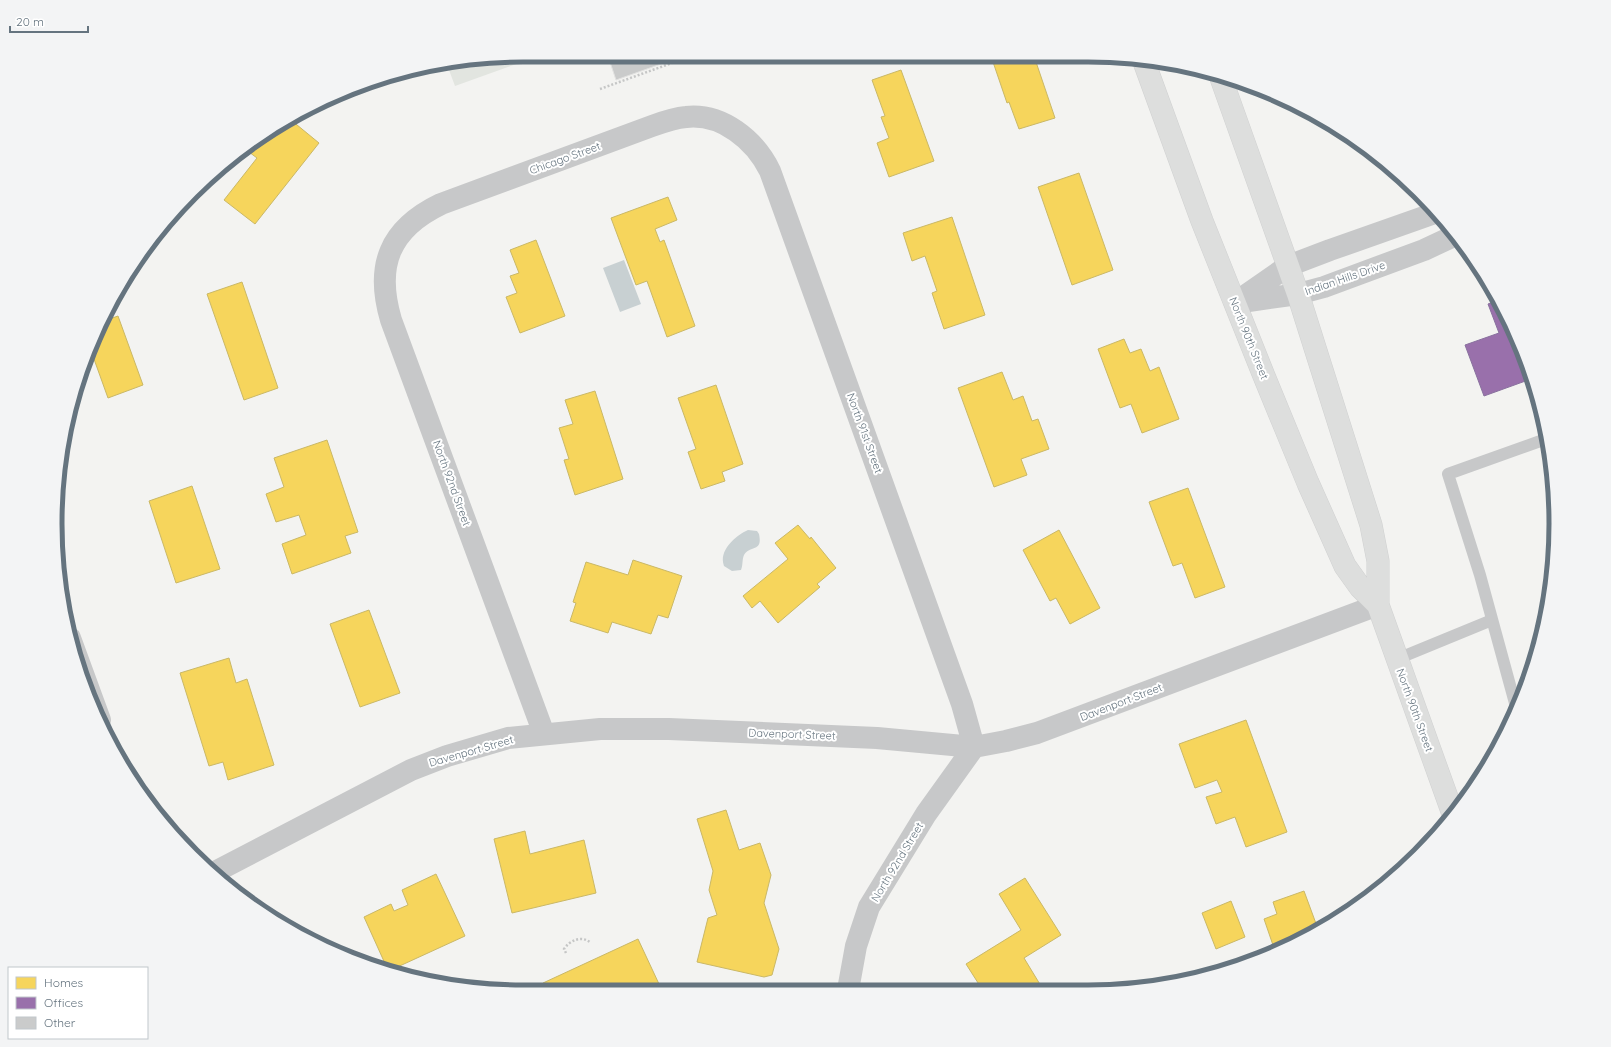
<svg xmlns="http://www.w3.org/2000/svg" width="1611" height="1047" font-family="Quicksand,sans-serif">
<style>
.green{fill:#e2e5e0}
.water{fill:#c8d0d2}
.homes{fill:#f6d55c;stroke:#cab866}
.offices{fill:#9970ab;stroke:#89719e}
.building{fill:#cacbcb;stroke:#e2e2e1}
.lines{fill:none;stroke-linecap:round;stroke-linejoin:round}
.primary-casing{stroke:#d0d1d1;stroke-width:23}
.path{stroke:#c5c6c6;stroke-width:2.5;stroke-dasharray:2 2;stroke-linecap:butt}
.service{stroke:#c7c8c9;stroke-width:12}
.minor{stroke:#c7c8c9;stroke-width:22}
.tertiary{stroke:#c7c8c9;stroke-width:22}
.primary{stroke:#dddedd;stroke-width:22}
.labels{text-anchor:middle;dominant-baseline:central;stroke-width:4;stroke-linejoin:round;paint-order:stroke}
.street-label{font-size:11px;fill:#65747f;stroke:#fff}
.rim{fill:none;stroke:#65747f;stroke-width:5}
</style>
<rect width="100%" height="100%" fill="#f3f3f1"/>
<!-- green -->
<path class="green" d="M477,59H530L455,86L449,70Z"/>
<!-- water -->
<path class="water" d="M624,260L641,304L620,312L603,268Z
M748,530L757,531L759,534C763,553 750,545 744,555C742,559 743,566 741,570L732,571L724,566C718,551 736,535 748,530Z"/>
<!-- homes -->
<path class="homes" d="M992,59H1035L1055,118L1019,129L1009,102L1007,103Z
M901,70L934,161L889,177L877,143L889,138L881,117L885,116L872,80Z
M291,120L319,143L255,224L224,200L257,158L245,149L263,134Z
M1079,173L1113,270L1072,285L1038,187Z
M668,197L677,220L655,229L660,242L664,240L695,326L667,337L647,281L636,285L611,218Z
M952,217L985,315L944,329L932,293L937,291L925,256L912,261L903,233Z
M536,240L565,316L520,333L506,297L517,293L510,276L519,273L510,250Z
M242,282L278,388L244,400L207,294Z
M118,316L143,385L108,398L90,348L101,322Z
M1124,339L1130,353L1141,349L1150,371L1159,367L1179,419L1142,433L1131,404L1120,408L1098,349Z
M1002,372L1013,400L1023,396L1032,421L1038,419L1049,449L1021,459L1027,475L994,487L958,388Z
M716,385L743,464L722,472L725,481L701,489L688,452L696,449L678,398Z
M595,391L623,479L575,495L564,460L569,459L559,428L573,424L565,400Z
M327,440L358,532L345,536L351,553L292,574L282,544L306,535L299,515L276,522L266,494L284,487L274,458Z
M192,486L220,569L176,583L149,501Z
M1188,488L1225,587L1195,598L1182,563L1173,566L1149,502Z
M798,525L810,539L811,537L836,568L817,584L820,587L778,623L760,601L752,608L743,596L788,559L775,543Z
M1059,530L1100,608L1070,624L1056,598L1050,601L1023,550Z
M633,560L682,576L668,618L658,615L651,634L612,622L608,633L570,621L576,603L573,602L586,562L628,575Z
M369,610L400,693L360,707L330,624Z
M229,658L236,683L247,679L274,765L228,780L223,762L209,766L180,673Z
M1246,720L1287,832L1246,847L1235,817L1216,824L1206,797L1222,792L1217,780L1195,788L1179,744Z
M726,810L739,850L760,843L771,875L764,903L779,949L772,975L764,977L697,962L708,918L717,915L709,890L713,871L697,819Z
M525,831L530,854L584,840L596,893L512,913L494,839Z
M436,874L465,936L393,969L387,968L364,917L391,904L394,911L408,905L402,890Z
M1025,878L1061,935L1024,958L1041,986L1034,991L972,990L980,986L966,964L1021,930L999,894Z
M1304,891L1318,929L1295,944L1275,951L1264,919L1277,914L1273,902Z
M1231,901L1245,937L1216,949L1202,913Z
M638,939L659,984L648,989L546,988L543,983Z"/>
<!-- offices -->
<path class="offices" d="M1498,300L1508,316L1531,379L1484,396L1465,345L1499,333L1488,304Z"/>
<!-- building -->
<path class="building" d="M609,59H675L616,80Z"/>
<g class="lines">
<!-- primary casing -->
<g class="primary-casing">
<path id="primary" d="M1143,59L1202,221L1264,376L1308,483L1345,566L1360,587L1378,605
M1221,78L1298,294L1371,525L1378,561V605L1453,814"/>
</g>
<!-- path -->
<path class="path" d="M600,89L683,59
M566,953L564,949C570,940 582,935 591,943"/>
<!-- service -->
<path class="service" d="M1397,659L1492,620
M1516,707L1480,575L1448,474L1546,439"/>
<!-- minor -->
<path class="minor" d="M70,638L100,720
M544,734L391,320C375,266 389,229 441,204L652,126C663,122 674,118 686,117C722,113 755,140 770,171L962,704L974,747L926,814L869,907L856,946L848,990
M213,873L411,770L447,756L508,738L600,729H669L877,738L974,747L1006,741L1037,733L1378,605"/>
<!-- tertiary -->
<path class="tertiary" d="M1239,300L1288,266L1330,250L1435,213
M1235,303L1298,294L1324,287L1424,250L1456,235"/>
<!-- primary -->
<use href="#primary" class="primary"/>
</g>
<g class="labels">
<!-- street labels -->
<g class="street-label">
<text transform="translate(565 158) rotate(-20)">Chicago Street</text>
<text transform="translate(1345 278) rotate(-19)">Indian Hills Drive</text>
<text transform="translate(1249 338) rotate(68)">North 90th Street</text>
<text transform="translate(865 433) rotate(70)">North 91st Street</text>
<text transform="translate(452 483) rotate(70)">North 92nd Street</text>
<text transform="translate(1121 702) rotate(-21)">Davenport Street</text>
<text transform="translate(1415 710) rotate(70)">North 90th Street</text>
<text transform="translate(792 734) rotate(2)">Davenport Street</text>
<text transform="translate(471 751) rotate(-16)">Davenport Street</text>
<text transform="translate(897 862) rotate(-59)">North 92nd Street</text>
</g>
</g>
<!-- crop -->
<path d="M0 0H1611V1047H0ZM523 62H1088A461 461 0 0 1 1549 523V524A461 461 0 0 1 1088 985H523A461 461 0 0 1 62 524V523A461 461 0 0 1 523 62Z" fill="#f3f4f5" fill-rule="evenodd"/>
<path class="rim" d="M523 62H1088A461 461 0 0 1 1549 523V524A461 461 0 0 1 1088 985H523A461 461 0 0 1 62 524V523A461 461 0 0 1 523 62Z"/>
<!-- legend -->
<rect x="8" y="967" width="140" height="72" fill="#ffffff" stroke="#c1c7cc"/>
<rect x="16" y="977" width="20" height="12" fill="#f6d55c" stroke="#c1c7cc"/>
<text x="44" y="987" font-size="12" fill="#65747f">Homes</text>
<rect x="16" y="997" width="20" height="12" fill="#9970ab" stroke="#c1c7cc"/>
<text x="44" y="1007" font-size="12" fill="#65747f">Offices</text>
<rect x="16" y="1017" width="20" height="12" fill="#cacbcb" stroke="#c1c7cc"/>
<text x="44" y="1027" font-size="12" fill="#65747f">Other</text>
<!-- scale -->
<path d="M10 26v6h78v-6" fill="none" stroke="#65747f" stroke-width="2"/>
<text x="16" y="26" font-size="12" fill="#65747f" stroke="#ffffff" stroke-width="3" paint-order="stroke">20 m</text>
</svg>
